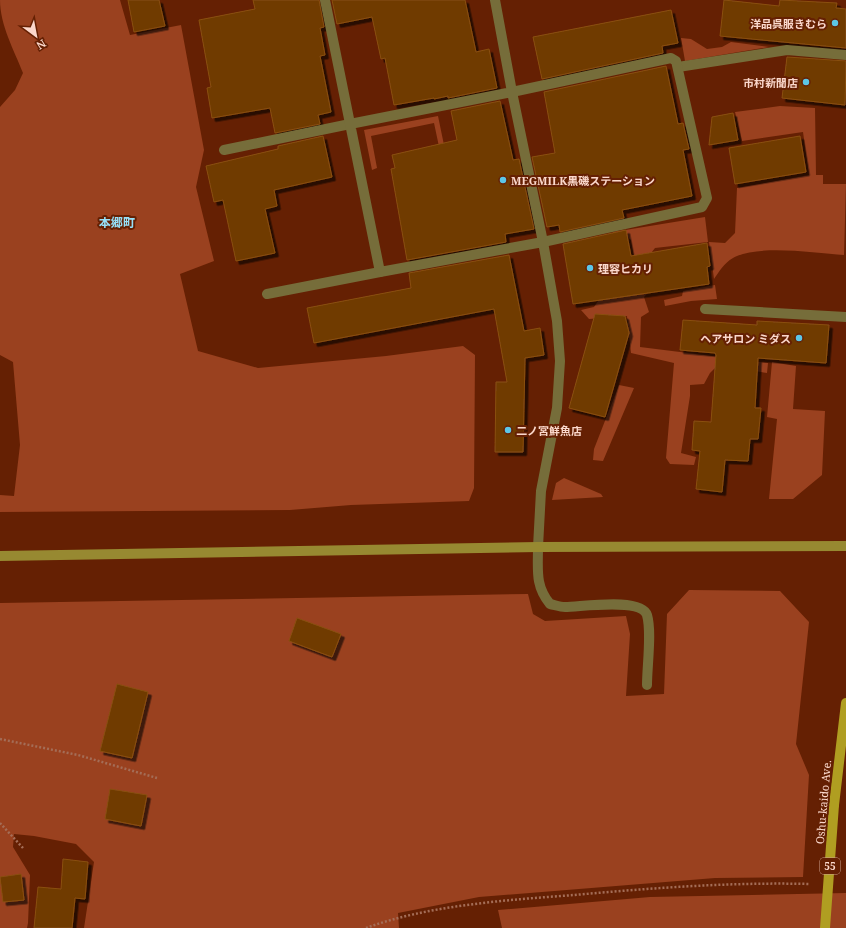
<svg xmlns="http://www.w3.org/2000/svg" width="846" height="928" font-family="'Noto Serif','Noto Sans JP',serif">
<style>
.green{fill:#9a411f}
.building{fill:#6f3b01;stroke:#8a4f11;filter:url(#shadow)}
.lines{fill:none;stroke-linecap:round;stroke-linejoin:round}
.path{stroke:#a46d57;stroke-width:2.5;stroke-dasharray:2 2;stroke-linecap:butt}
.lane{stroke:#766d3a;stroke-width:10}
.street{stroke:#766d3a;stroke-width:10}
.secondary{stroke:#978931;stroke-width:10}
.primary{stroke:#b09e21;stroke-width:10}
.primary-bridge{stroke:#b09e21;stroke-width:10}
.poi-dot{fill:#5cc7e7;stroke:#652003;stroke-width:1.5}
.labels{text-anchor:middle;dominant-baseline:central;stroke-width:4;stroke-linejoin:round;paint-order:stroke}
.shield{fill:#652003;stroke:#cea190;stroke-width:1}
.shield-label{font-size:10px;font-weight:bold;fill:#fbd8cc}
.poi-label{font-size:11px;font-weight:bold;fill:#fbd8cc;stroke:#652003;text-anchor:end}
.street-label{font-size:11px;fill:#fbd8cc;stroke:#652003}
.neighbourhood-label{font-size:12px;font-weight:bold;fill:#96e0f8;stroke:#652003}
</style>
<defs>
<filter id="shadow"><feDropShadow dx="3.5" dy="3.5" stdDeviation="0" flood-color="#0009"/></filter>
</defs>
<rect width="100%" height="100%" fill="#652003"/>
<!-- green -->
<path class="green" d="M0,0H120L130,35L181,25L204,150L196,187L214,261L180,274L198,351L258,368L386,356L463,346L475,355L474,488L469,501L351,505L290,510L0,512V495L14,496L20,445L13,362L0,355V107L15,90L23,73C14,50 0,25 0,0Z
M681,38L691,39L707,49L722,47L731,42L769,47L685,61Z
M780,106L815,108L816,175H823V184H846L844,255C814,253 758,244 733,258C724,263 719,272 714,279L709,242L725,243L735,233L737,188L809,175L803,132L742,141L735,112Z
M438,116L450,174L445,175L434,123L371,136L377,168L372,170L364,130Z
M705,217L708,242L655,248L648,257L653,287L644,297L649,312L641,317L640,347L768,363L767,373L718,365L710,373L704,384L690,385V396L681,453L696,457L694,465L670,464L666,458L674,363L631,353L627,316L589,319L581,310L594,307L598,301L595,282L635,262L631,240L627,237L614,238L613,232Z
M715,285L717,299L691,301L665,306L664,300L682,296L683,291Z
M772,362L796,366L793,409L825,411L822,475L793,499H769L777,419L767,417Z
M619,385L634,388L603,461L593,460L594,449Z
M564,478L601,494L603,497L552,500L556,483Z
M689,590L780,591L809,622L796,744L809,775L803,877L715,878L479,897L398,913L399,928H84L94,862L76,844L34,836L14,834L13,847L30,875L28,923L27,928H0V603L528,594L533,614L545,621L626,616L630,634L626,696L664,694L667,614Z
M846,893V928H502L498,910L650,897Z"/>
<!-- building -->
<path class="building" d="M128,0H159L165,26L134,32Z
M253,0H319L324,27L320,28L325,55L320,56L331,112L318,115L320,124L275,133L270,108L212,118L207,88L211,87L199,20L255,9Z
M332,0H465L476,52L489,49L497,88L448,98V96L434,99V98L394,105L385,58L381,59L372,17L337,24Z
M724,0L779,6L780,0L837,3L836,8L846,9V48L720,36Z
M671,10L678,43L662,46L663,53L542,79L533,37Z
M787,57L846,61L845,105L782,98Z
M666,66L678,124L683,123L689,149L683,150L692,196L622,210L624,218L560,232L559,225L547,227L532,157L555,153L544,92Z
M500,101L513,160L519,159L534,229L505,234L506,242L407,260L391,169L395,168L392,155L457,140L451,111Z
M733,113L738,140L709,145L712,117Z
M323,136L332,177L274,190L277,206L265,209L275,253L236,261L223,200L214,202L206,166L278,149V146Z
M800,136L806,172L735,184L729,148Z
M626,230L631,256L707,243L710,266L707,267L709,284L573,304L563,244Z
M509,255L524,331L540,328L544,355L525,358L523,452H495L496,382H507L494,309L314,343L307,308L411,288L409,273Z
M595,314L625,316L629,333L605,417L569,408Z
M683,320L757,325V321L829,325L826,363L758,358L755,408H761L758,439H750L748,461L725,460L722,492L696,489L700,451L692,450L694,421L711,422L716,355L715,353L680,350Z
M297,618L341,634L332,657L289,641Z
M117,684L148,692L132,758L100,751Z
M110,789L147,795L141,826L105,819Z
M63,859L88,862L85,899L75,898L72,928H34L38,887L61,889Z
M21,874L24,900L3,902L0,877Z"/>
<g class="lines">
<!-- path -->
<path class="path" d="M0,739L78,755L157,778
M0,823L23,848
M366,928C429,905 507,900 574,895C652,888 731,882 810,884"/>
<!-- lane -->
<path class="lane" d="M678,67L787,50L846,55
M224,150L350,124
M267,294L380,272
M705,309L846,317
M538,547C538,570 535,586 550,604C555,605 560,607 565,607C581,607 641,597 647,615C652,632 647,666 647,685"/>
<!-- street -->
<path class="street" d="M325,0L380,272L543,242L702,207L707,198L676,61L671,58L512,92L350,124
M495,0L512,92L543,242L557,321L560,361L557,408L541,491L538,547"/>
<!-- secondary -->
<path class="secondary" d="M0,556L538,547L846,546"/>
<!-- primary -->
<path class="primary" d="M834,805L846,703"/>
<!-- primary-bridge -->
<path class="primary-bridge" d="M825,928L834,805"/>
</g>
<!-- markers -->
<g class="poi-dot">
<circle cx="835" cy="23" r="4"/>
<circle cx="806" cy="82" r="4"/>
<circle cx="503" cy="180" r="4"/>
<circle cx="590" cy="268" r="4"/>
<circle cx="799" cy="338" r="4"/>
<circle cx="508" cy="430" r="4"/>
</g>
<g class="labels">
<!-- shield labels -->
<rect class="shield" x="820" y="858" width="20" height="16" rx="3"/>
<g class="shield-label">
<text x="830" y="866">55</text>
</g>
<!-- poi labels -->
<g class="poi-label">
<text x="827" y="23">洋品呉服きむら</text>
<text x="798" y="82">市村新聞店</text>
<text x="511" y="180" text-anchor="start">MEGMILK黒磯ステーション</text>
<text x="598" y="268" text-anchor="start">理容ヒカリ</text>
<text x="791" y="338">ヘアサロン ミダス</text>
<text x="516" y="430" text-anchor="start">二ノ宮鮮魚店</text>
</g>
<!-- street labels -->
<g class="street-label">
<text transform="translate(823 802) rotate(-85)">Oshu-kaido Ave.</text>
</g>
<!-- neighbourhood labels -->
<g class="neighbourhood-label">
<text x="117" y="222">本郷町</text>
</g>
</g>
<!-- north arrow -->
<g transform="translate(36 36) rotate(148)" stroke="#652003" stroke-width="3" paint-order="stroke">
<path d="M0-3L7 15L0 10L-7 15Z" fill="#fbd8cc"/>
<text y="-6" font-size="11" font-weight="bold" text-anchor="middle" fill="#fbd8cc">N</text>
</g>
</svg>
